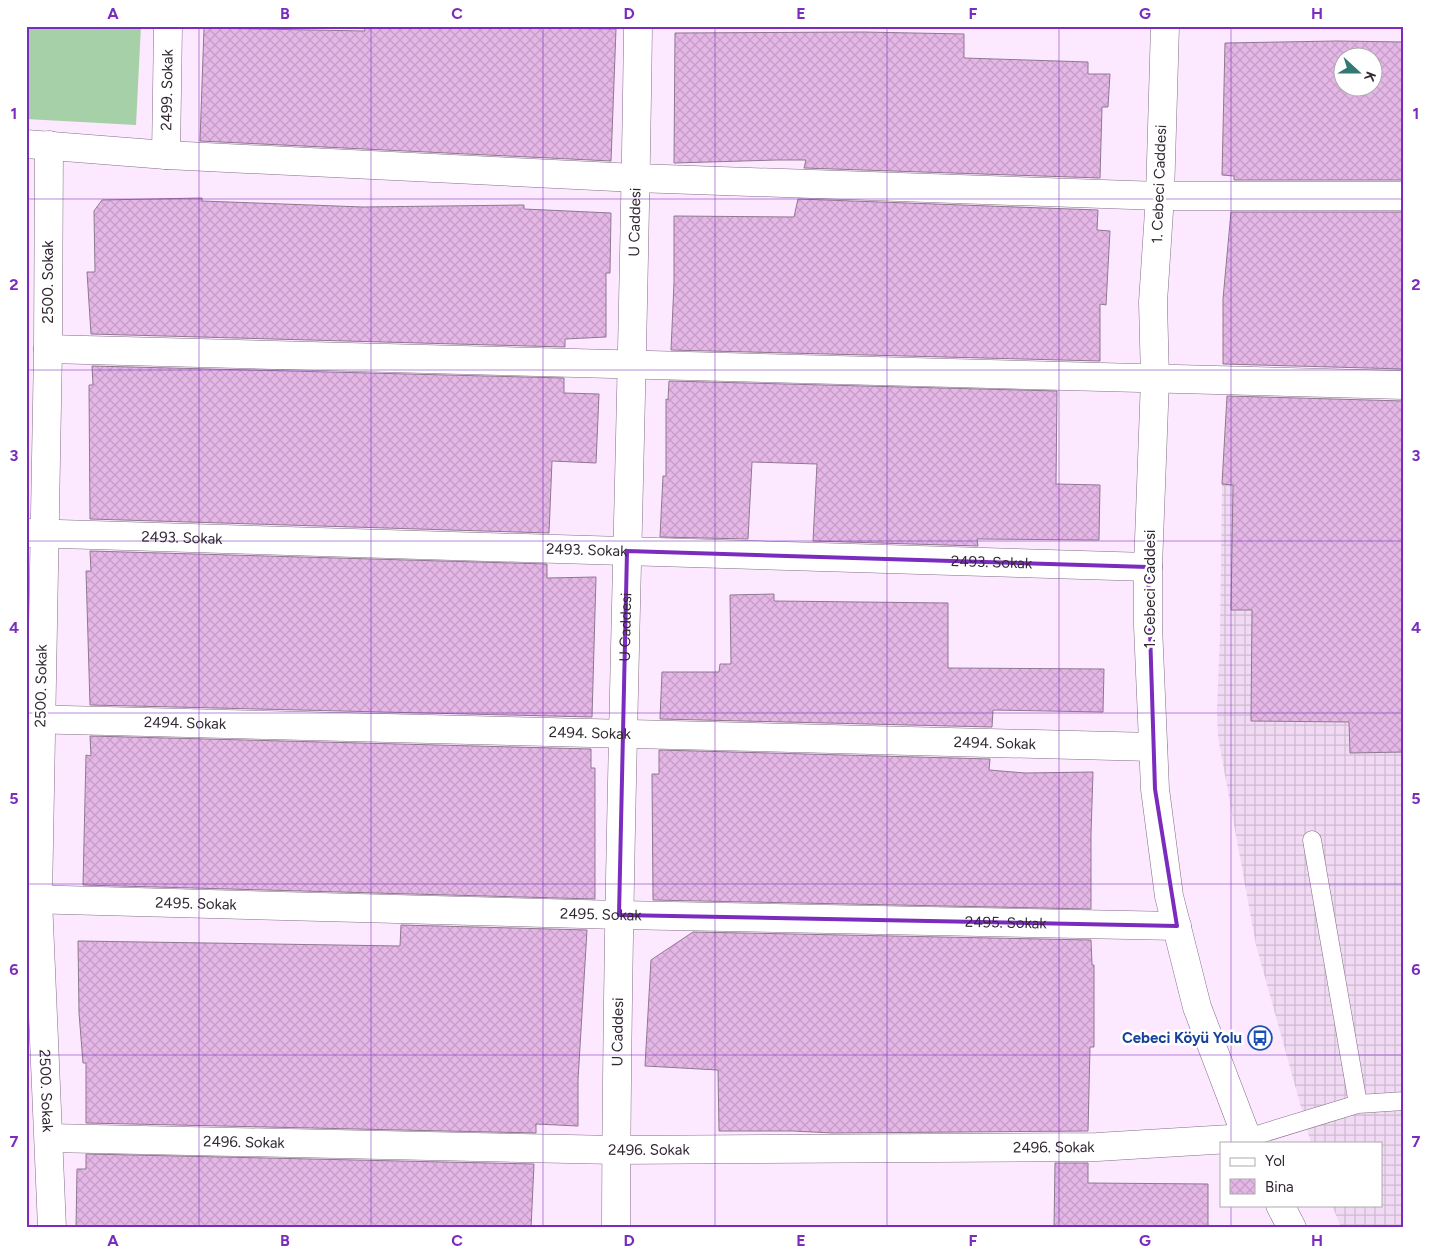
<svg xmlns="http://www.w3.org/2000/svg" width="1430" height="1254" font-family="Figtree,sans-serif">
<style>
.industrial{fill:url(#industrial-grid)}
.grass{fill:#a6d0a7}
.building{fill:url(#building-cross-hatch);stroke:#8f7890;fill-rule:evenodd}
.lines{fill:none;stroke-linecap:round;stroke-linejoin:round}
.service-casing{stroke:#836d86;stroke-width:19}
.minor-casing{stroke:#836d86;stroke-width:29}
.tertiary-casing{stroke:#836d86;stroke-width:29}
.secondary-casing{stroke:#836d86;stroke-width:29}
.primary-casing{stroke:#836d86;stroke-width:29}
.service{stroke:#fff;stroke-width:18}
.minor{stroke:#fff;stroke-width:28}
.tertiary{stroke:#fff;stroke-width:28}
.secondary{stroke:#fff;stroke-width:28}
.primary{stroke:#fff;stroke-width:28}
.marked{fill:none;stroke:#7b2cbf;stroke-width:4;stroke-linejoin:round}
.grid{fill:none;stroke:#7b2cbf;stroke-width:1;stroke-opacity:0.55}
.labels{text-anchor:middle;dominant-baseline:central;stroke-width:5;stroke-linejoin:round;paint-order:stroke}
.street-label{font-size:15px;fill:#312832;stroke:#fff}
.transit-label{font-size:15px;font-weight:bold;fill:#164399;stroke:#fff;text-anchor:end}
.neatline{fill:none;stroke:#7b2cbf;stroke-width:2}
.grid-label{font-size:16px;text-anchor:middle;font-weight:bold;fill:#7b2cbf}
</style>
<defs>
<pattern id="industrial-grid" width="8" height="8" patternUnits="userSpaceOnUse" patternTransform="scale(1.25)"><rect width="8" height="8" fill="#f1daf3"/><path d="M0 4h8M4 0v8" fill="none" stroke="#cfbbd1"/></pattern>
<pattern id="building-cross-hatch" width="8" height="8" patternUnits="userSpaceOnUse" patternTransform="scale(1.25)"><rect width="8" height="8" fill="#e5b7e7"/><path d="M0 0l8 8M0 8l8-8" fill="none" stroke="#c59dc7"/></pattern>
</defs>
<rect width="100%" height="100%" fill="#fde9ff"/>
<!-- industrial -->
<path class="industrial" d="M1316,481L1404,484V1228H1341L1332,1205H1381V1143H1311L1256,945L1218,737L1217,710L1220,636L1222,484L1263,487Z"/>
<!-- grass -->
<path class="grass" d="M26,26H141L136,125L26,119Z"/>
<!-- building -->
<path class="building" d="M364,26L616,29L611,161L200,141L204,28L365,31Z
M863,32L964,34V58L1088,62V74H1110L1108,107H1102L1100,178L804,168L806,160H777L674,163L675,33Z
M1337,41L1404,42V180H1234V176L1222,175L1225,43ZM1342,58H1372V88H1342Z
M202,198V201L363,207L524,205V209L611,213L610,273H606V337L565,339V347L91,334L87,272H95L94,211L102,200Z
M798,199L1098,210L1097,230L1110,231L1106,305L1100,304V361L671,350L674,283V216L794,217Z
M1231,212H1404V369L1223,364V299Z
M92,366L564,378V393L599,394L596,463L552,461L549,533L90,519L89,385H93Z
M669,381L1057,391L1056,484L1100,485L1099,540L977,539L978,546L813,541L817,464L752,462L748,539L660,537L663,476H666V399L668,400Z
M1227,396L1404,401L1402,615H1404V752L1350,753L1349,722L1251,721L1252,610H1231L1233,485L1222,484Z
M90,551L547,564V578L596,577L592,717L90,705L86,571H91Z
M774,594V601L948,603V668L1104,669L1103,712L993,710L992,727L660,719L662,672H719L720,664H731L730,595Z
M90,736L591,749V768H595V899L83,885L86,755L91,756Z
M659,750L990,759L989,770L1025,773L1093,772L1091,834V909L653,900L652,774H659Z
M401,925L587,930L578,1080V1126L536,1124V1133L86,1123V1063H83L79,1013L78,941L400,946Z
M693,932L1091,940L1092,965H1094V1047H1090L1088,1131L833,1133L793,1131H719L718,1070L645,1066L651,960Z
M86,1154L534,1164L531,1228H76L77,1169H86Z
M1055,1163H1088V1183L1208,1184V1228H1054Z"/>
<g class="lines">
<!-- service casing -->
<g class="service-casing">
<path id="service" d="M1312,840L1358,1104
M1247,1138L1358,1104L1404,1101"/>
</g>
<!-- minor casing -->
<g class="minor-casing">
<g id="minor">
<path d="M26,144L166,155L636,178L1160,196H1404"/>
<path id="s1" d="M166,155L168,26"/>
<path d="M48,349L1404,385"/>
<path id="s2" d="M26,533L1148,567"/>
<path id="s3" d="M26,719L1153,747"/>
<path id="s4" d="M26,899L619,915L1177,926"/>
<path id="s5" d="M49,1138L616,1150L1097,1147L1247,1138"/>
<path id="s6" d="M616,1228C617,827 633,427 638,26"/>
</g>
</g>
<!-- tertiary casing -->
<g class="tertiary-casing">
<g id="tertiary">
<path id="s7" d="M49,145L48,349L38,899L52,1228"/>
</g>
</g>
<!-- secondary casing -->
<g class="secondary-casing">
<path id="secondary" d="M1165,26L1160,196L1153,302L1155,379L1148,567V626L1155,789L1169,896L1197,1007L1247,1138"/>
</g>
<!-- primary casing -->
<g class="primary-casing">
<path id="primary" d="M1247,1138L1249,1143
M1280,1205L1292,1228"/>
</g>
<!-- service -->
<use href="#service" class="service"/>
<!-- minor -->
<use href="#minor" class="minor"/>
<!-- tertiary -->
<use href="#tertiary" class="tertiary"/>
<!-- secondary -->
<use href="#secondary" class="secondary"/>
<!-- primary -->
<use href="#primary" class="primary"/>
</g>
<!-- marked area -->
<path class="marked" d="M627,551L1148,567L1155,789L1177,926L619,915Z"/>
<!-- grid -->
<path class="grid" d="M199,26V1228M371,26V1228M543,26V1228M715,26V1228M887,26V1228M1059,26V1228M1231,26V1143M26,199H1404M26,370H1404M26,541H1404M26,713H1404M26,884H1404M26,1055H1404M1231,1205V1228"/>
<!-- icons -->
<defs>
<g id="bus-ring" transform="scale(1.25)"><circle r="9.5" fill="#fff" stroke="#1a4fb4" stroke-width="1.5"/><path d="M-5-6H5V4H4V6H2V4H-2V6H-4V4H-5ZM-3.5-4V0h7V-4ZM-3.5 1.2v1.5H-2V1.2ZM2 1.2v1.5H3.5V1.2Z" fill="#1a4fb4"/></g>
</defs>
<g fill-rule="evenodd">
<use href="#bus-ring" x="1260" y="1038"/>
</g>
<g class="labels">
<!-- street labels -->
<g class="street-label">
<text stroke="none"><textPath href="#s1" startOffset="65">2499. Sokak</textPath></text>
<text transform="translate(1159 184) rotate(-88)">1. Cebeci Caddesi</text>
<text stroke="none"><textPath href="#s6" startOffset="1006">U Caddesi</textPath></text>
<text transform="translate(48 282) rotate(-90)">2500. Sokak</text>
<text stroke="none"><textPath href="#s2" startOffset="156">2493. Sokak</textPath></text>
<text stroke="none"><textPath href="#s2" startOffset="561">2493. Sokak</textPath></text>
<text stroke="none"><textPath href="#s2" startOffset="966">2493. Sokak</textPath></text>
<text transform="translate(1150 589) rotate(-90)">1. Cebeci Caddesi</text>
<text stroke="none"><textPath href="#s6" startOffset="601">U Caddesi</textPath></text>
<text transform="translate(41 686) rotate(-89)">2500. Sokak</text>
<text stroke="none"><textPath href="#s3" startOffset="159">2494. Sokak</textPath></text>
<text stroke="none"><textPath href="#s3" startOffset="564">2494. Sokak</textPath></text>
<text stroke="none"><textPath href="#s3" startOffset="969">2494. Sokak</textPath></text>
<text stroke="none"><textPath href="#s4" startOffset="170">2495. Sokak</textPath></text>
<text stroke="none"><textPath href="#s4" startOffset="575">2495. Sokak</textPath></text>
<text stroke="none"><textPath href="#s4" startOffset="980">2495. Sokak</textPath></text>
<text stroke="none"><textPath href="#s6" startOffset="196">U Caddesi</textPath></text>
<text stroke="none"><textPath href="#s7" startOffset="946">2500. Sokak</textPath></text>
<text stroke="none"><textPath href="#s5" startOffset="195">2496. Sokak</textPath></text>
<text stroke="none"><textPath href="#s5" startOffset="1005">2496. Sokak</textPath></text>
<text stroke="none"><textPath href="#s5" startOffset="600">2496. Sokak</textPath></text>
</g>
<!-- transit labels -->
<g class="transit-label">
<text x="1242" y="1038">Cebeci Köyü Yolu</text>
</g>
</g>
<!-- border -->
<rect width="1430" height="1254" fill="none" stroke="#ffffff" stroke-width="55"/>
<!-- legend -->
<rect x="1220" y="1142" width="162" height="65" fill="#ffffff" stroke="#ada9ad"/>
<rect x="1230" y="1158" width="25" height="8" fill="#ffffff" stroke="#ada9ad"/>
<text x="1265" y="1166" font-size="15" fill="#312832">Yol</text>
<rect x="1230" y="1179" width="25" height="15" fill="url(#building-cross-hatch)" stroke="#ada9ad"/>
<text x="1265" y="1192" font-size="15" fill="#312832">Bina</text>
<!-- north arrow -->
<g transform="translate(1358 72) rotate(111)"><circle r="24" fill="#ffffff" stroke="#ada9ad"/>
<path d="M0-4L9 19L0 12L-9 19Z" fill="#327971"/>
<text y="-8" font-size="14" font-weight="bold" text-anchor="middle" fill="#312832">K</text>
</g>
<rect x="28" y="28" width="1374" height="1198" class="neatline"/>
<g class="grid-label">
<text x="113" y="19">A</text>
<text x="285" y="19">B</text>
<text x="457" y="19">C</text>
<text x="629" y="19">D</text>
<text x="801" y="19">E</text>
<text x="973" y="19">F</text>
<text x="1145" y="19">G</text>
<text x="1317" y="19">H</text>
<text x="14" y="119">1</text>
<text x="1416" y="119">1</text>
<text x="14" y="290">2</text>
<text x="1416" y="290">2</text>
<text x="14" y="461">3</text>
<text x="1416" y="461">3</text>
<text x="14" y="633">4</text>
<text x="1416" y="633">4</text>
<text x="14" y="804">5</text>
<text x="1416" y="804">5</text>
<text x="14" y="975">6</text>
<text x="1416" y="975">6</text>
<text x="14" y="1147">7</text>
<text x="1416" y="1147">7</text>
<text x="113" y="1246">A</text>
<text x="285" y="1246">B</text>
<text x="457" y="1246">C</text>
<text x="629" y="1246">D</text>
<text x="801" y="1246">E</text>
<text x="973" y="1246">F</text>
<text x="1145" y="1246">G</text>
<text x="1317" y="1246">H</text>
</g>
</svg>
